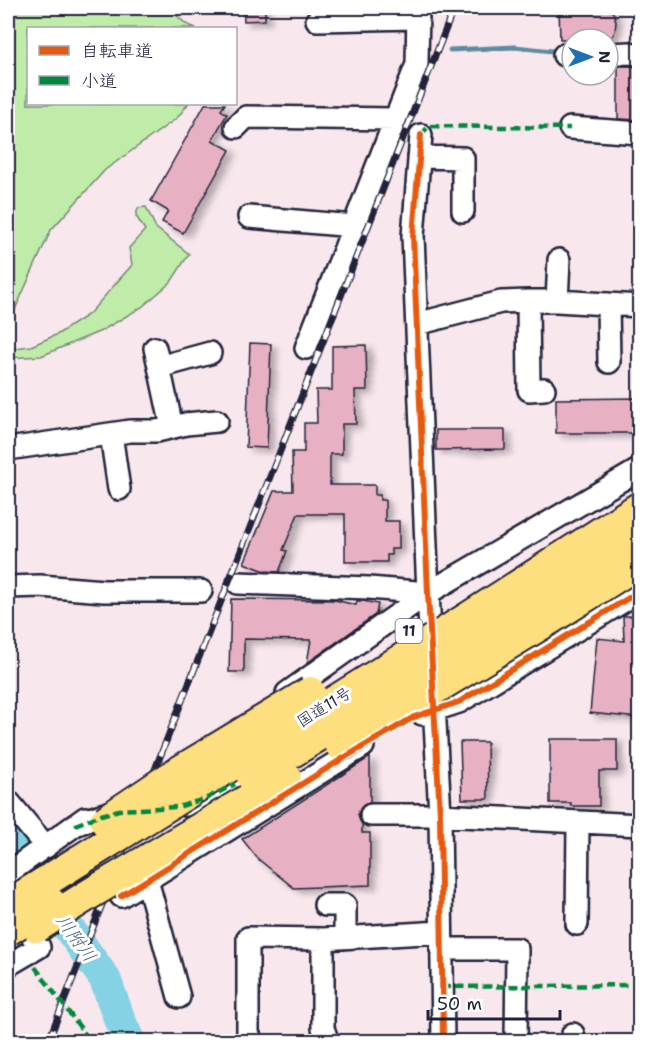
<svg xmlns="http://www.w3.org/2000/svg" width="647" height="1049" font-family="'Shantell Sans','Klee One',sans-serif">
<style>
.green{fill:#c0eca9;stroke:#718772;stroke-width:1.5}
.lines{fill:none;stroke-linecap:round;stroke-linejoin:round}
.stream{stroke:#5d8ca0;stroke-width:5}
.river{stroke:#85d2e4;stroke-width:32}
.building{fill:#e8b0c3;stroke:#22223b;stroke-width:1.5;filter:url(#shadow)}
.minor-casing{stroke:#22223b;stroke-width:26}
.minor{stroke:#fff;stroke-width:21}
.rail-casing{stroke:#22223b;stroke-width:7}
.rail{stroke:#fff;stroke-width:4.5;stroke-dasharray:14;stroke-linecap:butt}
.highway-bridge-casing{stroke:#22223b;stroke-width:34;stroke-linecap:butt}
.highway-bridge{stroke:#fedf80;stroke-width:30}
.quiet{stroke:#00873e;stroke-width:4.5;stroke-dasharray:9 4.5;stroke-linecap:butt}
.cycleway-casing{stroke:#fff;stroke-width:10}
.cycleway{stroke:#e8590c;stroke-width:6}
.labels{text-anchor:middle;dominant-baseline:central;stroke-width:6;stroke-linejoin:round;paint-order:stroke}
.shield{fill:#fff;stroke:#646476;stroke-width:1.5}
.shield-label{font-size:15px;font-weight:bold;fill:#22223b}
.street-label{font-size:16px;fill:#22223b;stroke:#fff}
.water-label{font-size:18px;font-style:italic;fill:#456076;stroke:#fff}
</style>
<defs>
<filter id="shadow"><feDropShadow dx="6" dy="4" stdDeviation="3" flood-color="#0004"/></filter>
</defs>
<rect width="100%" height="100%" fill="#f8e7ed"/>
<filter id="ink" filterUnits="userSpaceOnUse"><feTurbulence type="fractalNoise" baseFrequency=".0167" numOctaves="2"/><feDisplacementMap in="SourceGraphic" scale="12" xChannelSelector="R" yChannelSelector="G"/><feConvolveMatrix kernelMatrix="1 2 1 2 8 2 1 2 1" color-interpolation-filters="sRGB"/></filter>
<g filter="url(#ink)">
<!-- green -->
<path class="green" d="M8,8H169L186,24L196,28H28V104H188L177,118L105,170L51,230L8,325Z
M146,207L156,228L189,254L171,282L142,307L101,331L41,356L8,358V345L14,348L31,346L58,334L89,314L132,265L129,248L145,230L136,216L138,208Z"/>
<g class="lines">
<!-- stream -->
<path class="stream" d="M450,50L515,47L562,52"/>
<!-- river -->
<path class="river" d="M8,843L105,979L120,1021L130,1042"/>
</g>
<!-- building -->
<path class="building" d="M243,8H265V20L244,21Z
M559,8H609L614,14L616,22L615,31L611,39H560Z
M618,66H629L639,67V120L618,119Z
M205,104H225L221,110L227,114L212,140L230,150L183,233L162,222L168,211L151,201Z
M250,343L271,344L267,448L246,447Z
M366,345L367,390H355L356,424H342V454H330V485H375V495H380V500H385V521H399V549H391V555H387V562H345V514H298L283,550L287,551L279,572L265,571L244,563L274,491H293L292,452H304V423H317L316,390H332V346Z
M639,398V433H556V399Z
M436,430H505V449L436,450Z
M231,599L335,600L356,605L357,601H363L378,604L376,614L307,663L311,640L244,639V672H229Z
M623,616H639V718L590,713L597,638L624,641Z
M550,739H617V771H599V806H571V803H550Z
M460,742H487L488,799H462Z
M370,757V802L362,806L358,814L360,821L362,824V833H370V885L294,888L258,859L242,839Z"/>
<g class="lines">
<!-- minor casing -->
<g class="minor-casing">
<path id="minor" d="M317,20L418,18
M608,54L630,53L640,55
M564,55H572
M236,127L246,117L395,119
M570,128L640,133
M421,135L413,236L428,593L440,815L443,1042
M419,157L463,158V211
M249,217L354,226
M528,301L529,390L544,389
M557,301L559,260
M608,304L609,362
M417,324L501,302L528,301H557L640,306
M155,348L172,427
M306,348L417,64L418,8
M159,367L210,353
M111,434L119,489
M8,449L130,431H157L186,424L217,421
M238,583L369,588L428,593
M8,587L40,586L104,591H201
M287,693L428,593L640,469
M422,714L459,702L640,591
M8,801L46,847
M186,805L207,798L235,784
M371,815H440L640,825
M75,825L101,815L116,811
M8,873L85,818
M147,880L179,997
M121,896L363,746
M325,905H345V938
M577,924L578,822
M323,939V1028L328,1042
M441,949H517L516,1042
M8,965L39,947L21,917
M573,1034V1042
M253,1042L248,1034V938L323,939L441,932"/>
</g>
<!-- minor -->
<use href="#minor" class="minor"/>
<!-- rail casing -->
<g class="rail-casing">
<path id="rail" d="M48,1042L454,8"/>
</g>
<!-- rail -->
<use href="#rail" class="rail"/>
<!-- highway-bridge casing -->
<g class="highway-bridge-casing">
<path id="highway-bridge" d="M341,746L552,618L640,562
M252,777L477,638L640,532
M105,821L178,772L310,692
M8,905L466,619L640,507
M37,927L93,892L286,777
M8,930L51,903"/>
</g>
<!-- highway-bridge -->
<use href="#highway-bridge" class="highway-bridge"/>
<!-- quiet -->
<path class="quiet" d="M421,135L429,126L570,128
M75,825L101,815L119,810L178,807L207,798L235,784
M35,967L91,1042
M442,987L634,985L640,986"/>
<!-- cycleway casing -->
<g class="cycleway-casing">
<path id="cycleway" d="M421,135L413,236L428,593L440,815L443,1042
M121,896L347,756L414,717L459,702L640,591"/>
</g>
<!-- cycleway -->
<use href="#cycleway" class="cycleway"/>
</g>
</g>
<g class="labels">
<!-- shield labels -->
<rect class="shield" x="395.5" y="619" width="27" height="24" rx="4.5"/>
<g class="shield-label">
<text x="409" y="631">11</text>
</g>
<!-- street labels -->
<g class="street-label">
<text transform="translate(324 707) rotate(-32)">国道11号</text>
</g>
<!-- water labels -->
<g class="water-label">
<text transform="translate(76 938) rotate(54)">川附川</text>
</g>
</g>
<!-- margin -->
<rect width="647" height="1049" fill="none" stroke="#fff" stroke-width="30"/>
<rect x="15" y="15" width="617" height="1019" fill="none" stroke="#22223b" stroke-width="2" filter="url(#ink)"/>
<!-- legend -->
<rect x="27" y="27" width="210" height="78" fill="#ffffff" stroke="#a7a7b1" stroke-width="1.5"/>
<rect x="39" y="46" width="30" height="9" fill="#e8590c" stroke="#a7a7b1" stroke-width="1.5"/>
<text x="81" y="57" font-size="18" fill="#22223b">自転車道</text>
<rect x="39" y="76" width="30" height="9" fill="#00873e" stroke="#a7a7b1" stroke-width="1.5"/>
<text x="81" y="87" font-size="18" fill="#22223b">小道</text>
<!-- north arrow -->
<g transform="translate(590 57) rotate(90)"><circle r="28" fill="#ffffff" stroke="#a7a7b1" stroke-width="1.5"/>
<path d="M0-4.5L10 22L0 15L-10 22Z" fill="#1f6fb2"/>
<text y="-9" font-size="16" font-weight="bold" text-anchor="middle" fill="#22223b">N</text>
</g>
<!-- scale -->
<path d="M428 1010v9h132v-9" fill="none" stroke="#22223b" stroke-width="3"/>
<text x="437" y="1010" font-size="18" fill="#22223b" stroke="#ffffff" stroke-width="4.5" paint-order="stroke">50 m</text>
</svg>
